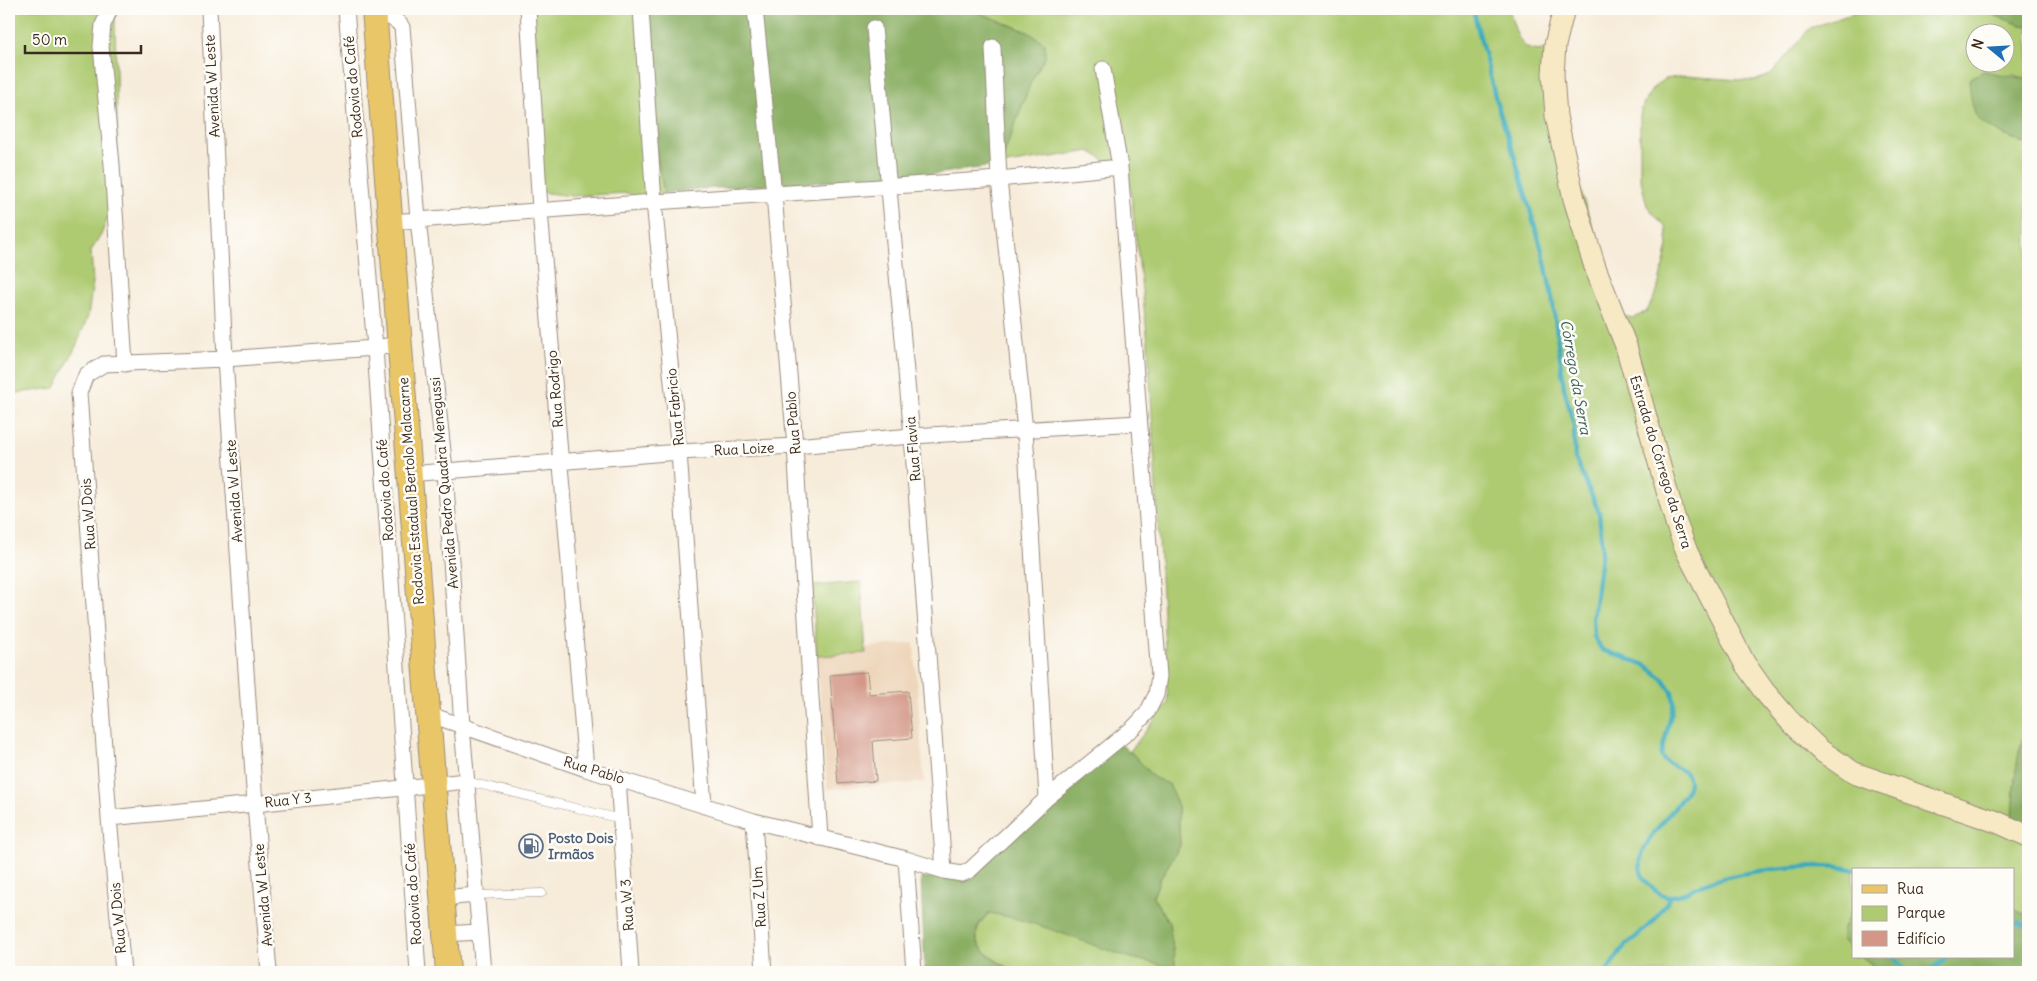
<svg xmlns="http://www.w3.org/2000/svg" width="2037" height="981" font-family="Delius,sans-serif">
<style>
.built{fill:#eed6bb}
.green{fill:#aecb72;stroke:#747a48;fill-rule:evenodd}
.forest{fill:#8aaf64;stroke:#626c41}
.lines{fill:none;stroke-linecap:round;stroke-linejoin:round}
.stream{stroke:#3babb9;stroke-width:4.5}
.building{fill:#d39687}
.lane-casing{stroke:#998b7c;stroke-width:9}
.street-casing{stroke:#998b7c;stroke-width:17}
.secondary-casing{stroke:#998b7c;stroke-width:23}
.primary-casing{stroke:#998b7c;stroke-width:26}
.lane{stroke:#fff;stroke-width:8}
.street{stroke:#fff;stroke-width:15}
.secondary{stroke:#f6e9c3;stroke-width:21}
.primary{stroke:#e9c769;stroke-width:24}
.labels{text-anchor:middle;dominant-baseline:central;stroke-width:5;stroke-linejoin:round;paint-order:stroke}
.street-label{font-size:14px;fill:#3b2a1e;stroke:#fdfcf7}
.service-label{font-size:14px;font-weight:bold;fill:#4e5e75;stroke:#fdfcf7;text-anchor:start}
.water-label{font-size:15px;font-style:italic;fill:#3b5e5c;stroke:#fdfcf7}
</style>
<rect width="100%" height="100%" fill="#fdfcf7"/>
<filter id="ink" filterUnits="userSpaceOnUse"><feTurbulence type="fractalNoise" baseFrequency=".02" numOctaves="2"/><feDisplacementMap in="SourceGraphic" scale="10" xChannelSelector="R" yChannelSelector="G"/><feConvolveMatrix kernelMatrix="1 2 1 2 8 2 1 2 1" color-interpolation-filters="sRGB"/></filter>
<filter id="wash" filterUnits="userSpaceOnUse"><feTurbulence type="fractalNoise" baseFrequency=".0096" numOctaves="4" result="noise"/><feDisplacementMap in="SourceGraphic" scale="20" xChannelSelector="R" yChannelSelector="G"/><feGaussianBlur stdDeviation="1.12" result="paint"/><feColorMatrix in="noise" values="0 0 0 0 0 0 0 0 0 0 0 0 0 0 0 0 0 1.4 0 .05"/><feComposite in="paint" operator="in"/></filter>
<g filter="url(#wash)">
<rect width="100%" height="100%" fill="#f7ecda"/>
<!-- built -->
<path class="built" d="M861,582L866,647L914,643L924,782L827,789L812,586Z"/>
<!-- green -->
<path class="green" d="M9,9H118L115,19L118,169L113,203L101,235L91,251L93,282L88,316L77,344L55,388L9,394Z
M524,9H645L652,130L664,193L633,197L629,193L571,196L540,192Z
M970,9H1509C1516,33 1521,62 1554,46L1550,96L1621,316L1634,318L1647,311L1657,291L1668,246L1666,228L1647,206L1640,176V115L1644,102L1653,88L1664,79L1685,76L1754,81L1770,75L1810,28L1866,9H1977L2028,26V79L2011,74L1999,133L2028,145V728C2016,744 2013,798 2012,819L2028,828V916L2013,909V870H1853V906L1842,931L1849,948L1853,952V957H1861L1881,972H1017C994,960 957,941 990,913L1014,917L1049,927L1126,956L1176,969L1169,923L1153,897L1160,879L1180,845L1178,806L1130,751L1168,703L1148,343L1129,176L1090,151L1000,165L1032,79L1045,57L1028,32ZM1974,32H2004V62H1974Z
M861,582L866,653L817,656L812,586Z"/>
<!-- forest -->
<path class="forest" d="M645,9H970L1028,32L1045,43V57L1032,79L1000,165L920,176L698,189L664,193L652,130Z
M1977,9H2028V26L2021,25Z
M1983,71L2028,79V145C2016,140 1984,128 1977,117C1971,106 1970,91 1969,79Z
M2028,728V828L2012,819C2013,798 2016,744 2028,728Z
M1120,744L1134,755L1153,777L1169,784L1178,806L1180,846L1160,879L1153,897L1169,923L1176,969C1160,965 1144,961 1128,957C1081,942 1038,921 989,913C956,941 994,961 1017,972H925L921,878L959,875L973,879L997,838Z
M1853,906V952L1842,940V931Z
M2013,909L2028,916V972H1881L1861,957H2013Z"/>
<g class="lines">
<!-- stream -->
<path class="stream" d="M1473,9L1497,104L1513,152L1544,257L1552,297L1564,387L1574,427L1575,458L1599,512L1602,548L1593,619L1594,637L1602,650L1646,665L1663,679L1672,692L1674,702L1661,756C1667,769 1689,765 1689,783C1688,791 1682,798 1678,803C1663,823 1626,857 1646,881C1650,886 1655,891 1661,894C1674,900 1685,892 1696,887C1725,872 1824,860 1854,870
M2013,921L2028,926
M1894,957L1904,969L1912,972
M1606,972L1622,949L1654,921L1671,896
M1930,972L1946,957"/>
</g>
<g id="blocks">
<!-- building -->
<path class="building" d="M867,672L869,694L908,691L912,738L873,741L876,781L838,784L830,675Z"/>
</g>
</g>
<g filter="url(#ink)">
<use href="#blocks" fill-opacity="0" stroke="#998b7c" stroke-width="1"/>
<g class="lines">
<!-- lane casing -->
<g class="lane-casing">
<path id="lane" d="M466,781L621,819
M476,895L542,893"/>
</g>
<!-- street casing -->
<g class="street-casing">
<path id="street" d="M110,9L103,25L101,46L112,165L125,364
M209,9L225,359L255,804L269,972
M346,9L375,348L418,972
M528,9L540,210L586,769
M641,9L654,202L679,452L704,806
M755,9L774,194L795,446L820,838
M374,13C386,16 395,17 402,27L418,219L445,470L462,726L483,972
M874,28L912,436L944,871
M993,47L999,179L1025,430L1047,798
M391,222L654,202L999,179L1120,167
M409,474L679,452L795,446L912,436L1139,423
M428,714L586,769L754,821L906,859L944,871L962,874L970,870L1047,798L1134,727L1147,713L1156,695L1159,676L1120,167L1103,69
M618,778L631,972
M109,818L255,804L466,781
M754,821L764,972
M906,859L914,972
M442,898L476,895
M444,934L479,932
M123,972L109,818L79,393L86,375L104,364L225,359L375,348L400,344"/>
</g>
<!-- secondary casing -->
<g class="secondary-casing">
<path id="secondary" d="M1564,9L1555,45L1553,74L1556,116L1574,199L1595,267L1626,346L1676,523L1687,552L1745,664L1764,691L1789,720L1820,750L1854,773L1997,822L2028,836"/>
</g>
<!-- primary casing -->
<g class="primary-casing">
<path id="primary" d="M374,9L448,972"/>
</g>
<!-- lane -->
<use href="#lane" class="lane"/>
<!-- street -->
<use href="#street" class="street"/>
<!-- secondary -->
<use href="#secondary" class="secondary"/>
<!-- primary -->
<use href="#primary" class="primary"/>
</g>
</g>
<!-- icons -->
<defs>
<g id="fuel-ring" transform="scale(1.25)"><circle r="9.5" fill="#fdfcf7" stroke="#5c6f8a" stroke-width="1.5"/><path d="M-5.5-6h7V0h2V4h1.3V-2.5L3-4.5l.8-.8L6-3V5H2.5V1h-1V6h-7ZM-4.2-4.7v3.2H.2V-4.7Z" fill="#5c6f8a"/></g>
</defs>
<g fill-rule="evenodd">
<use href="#fuel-ring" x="531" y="846"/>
</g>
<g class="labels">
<!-- street labels -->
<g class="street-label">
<text transform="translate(212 86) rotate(-93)">Avenida W Leste</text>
<text transform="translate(353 87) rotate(-95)">Rodovia do Café</text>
<text transform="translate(555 389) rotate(-95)">Rua Rodrigo</text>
<text transform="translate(675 407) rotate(-96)">Rua Fabricio</text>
<text transform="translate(793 423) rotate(-95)">Rua Pablo</text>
<text transform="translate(744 449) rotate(-3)">Rua Loize</text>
<text transform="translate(913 449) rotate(-95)">Rua Flavia</text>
<text transform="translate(1661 462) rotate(73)">Estrada do Córrego da Serra</text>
<text transform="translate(444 483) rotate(-95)">Avenida Pedro Quadra Menegussi</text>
<text transform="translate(385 490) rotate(-94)">Rodovia do Café</text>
<text transform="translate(234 491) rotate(-94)">Avenida W Leste</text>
<text transform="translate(411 491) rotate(-94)">Rodovia Estadual Bertolo Malacarne</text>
<text transform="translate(88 514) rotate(-94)">Rua W Dois</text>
<text transform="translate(594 770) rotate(17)">Rua Pablo</text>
<text transform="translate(288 800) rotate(-6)">Rua Y 3</text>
<text transform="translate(413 894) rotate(-94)">Rodovia do Café</text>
<text transform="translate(263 895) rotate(-95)">Avenida W Leste</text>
<text transform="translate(759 897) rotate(-94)">Rua Z Um</text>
<text transform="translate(627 905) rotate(-94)">Rua W 3</text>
<text transform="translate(118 918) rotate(-95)">Rua W Dois</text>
</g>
<!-- service labels -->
<g class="service-label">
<text x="548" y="838">Posto Dois<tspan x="548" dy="16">Irmãos</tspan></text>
</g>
<!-- water labels -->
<g class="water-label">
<text transform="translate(1576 377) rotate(80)">Córrego da Serra</text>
</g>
</g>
<!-- margin -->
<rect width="2037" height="981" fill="none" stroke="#fdfcf7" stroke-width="30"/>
<!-- legend -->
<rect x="1852" y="868" width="162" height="90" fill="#fdfcf7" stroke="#afa8a0"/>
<rect x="1862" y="885" width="25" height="8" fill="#e9c769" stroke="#afa8a0"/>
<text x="1897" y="894" font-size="15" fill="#3b2a1e">Rua</text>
<rect x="1862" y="906" width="25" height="15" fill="#aecb72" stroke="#afa8a0"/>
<text x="1897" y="918" font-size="15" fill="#3b2a1e">Parque</text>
<rect x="1862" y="931" width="25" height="15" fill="#d39687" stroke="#afa8a0"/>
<text x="1897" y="944" font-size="15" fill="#3b2a1e">Edifício</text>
<!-- north arrow -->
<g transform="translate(1990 48) rotate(288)"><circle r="24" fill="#fdfcf7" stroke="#afa8a0"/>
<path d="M0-4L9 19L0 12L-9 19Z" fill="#1f6fb2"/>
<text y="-8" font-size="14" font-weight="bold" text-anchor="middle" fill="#3b2a1e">N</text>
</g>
<!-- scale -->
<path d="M25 45v8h116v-8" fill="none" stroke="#3b2a1e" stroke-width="2.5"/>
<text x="32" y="45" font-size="15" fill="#3b2a1e" stroke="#fdfcf7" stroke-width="4" paint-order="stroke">50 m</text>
</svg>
